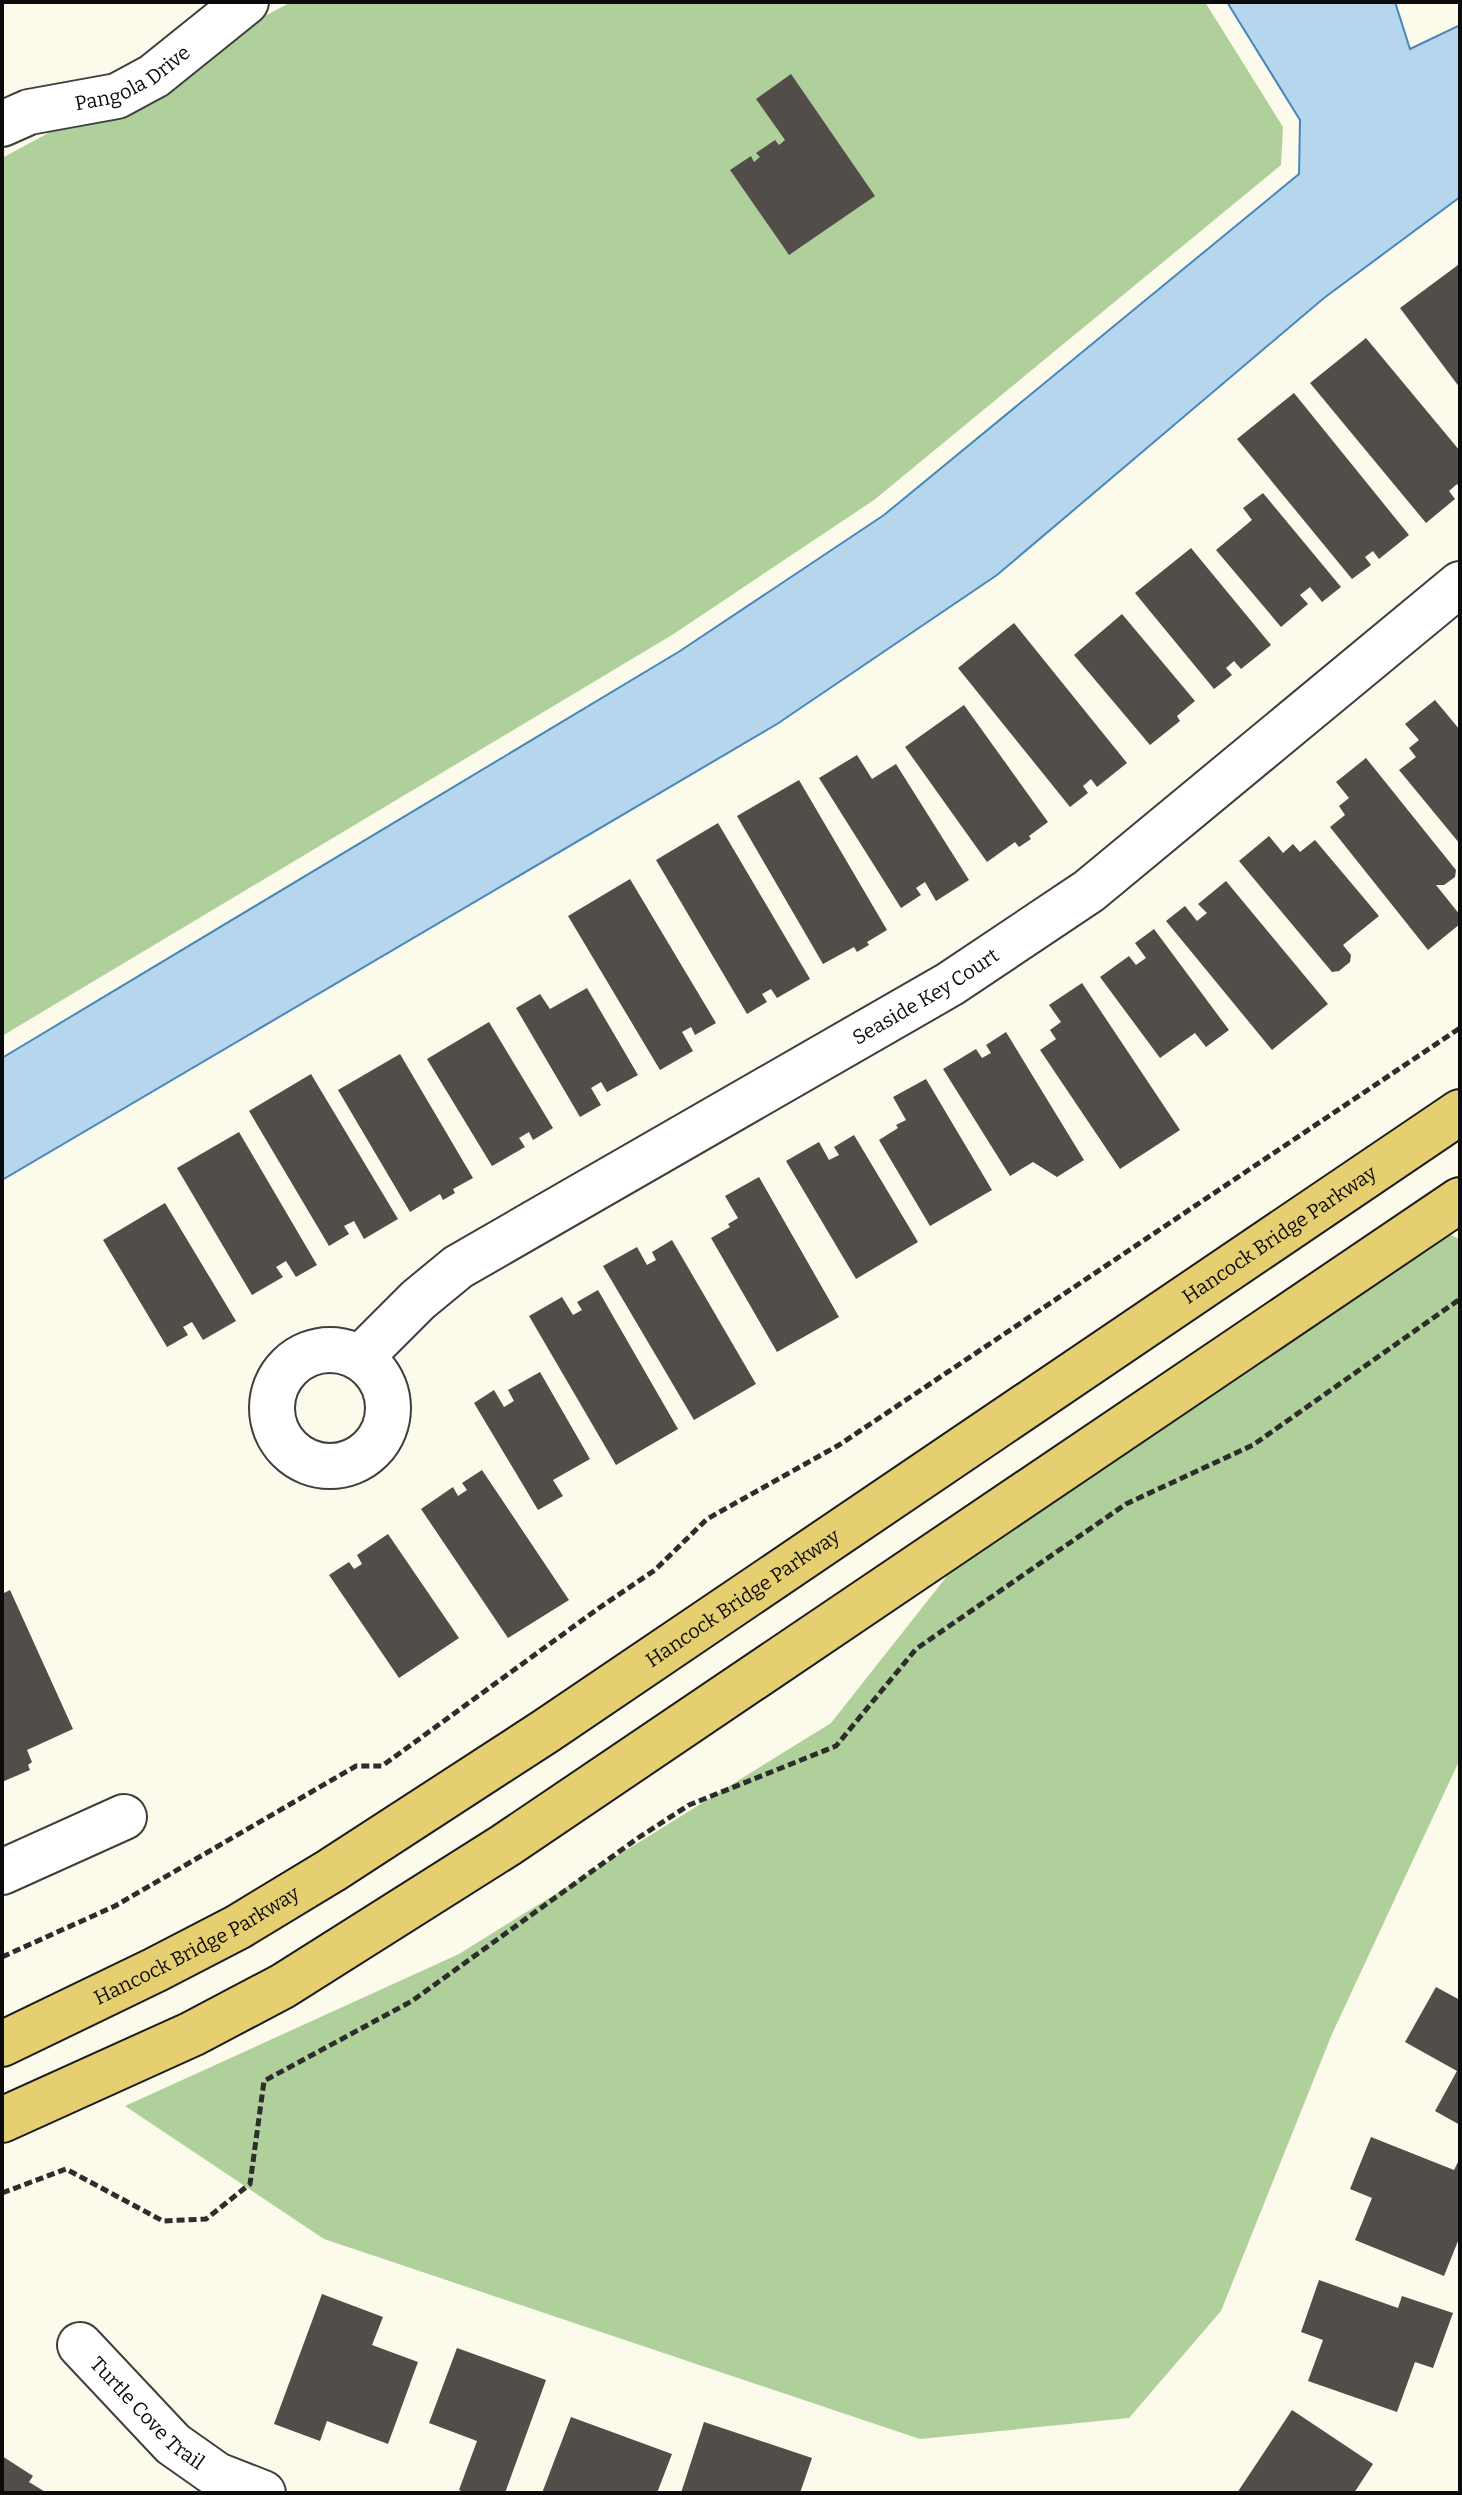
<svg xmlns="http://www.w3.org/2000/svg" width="1462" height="2495" font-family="Bitter,serif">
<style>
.forest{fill:#b0d09b}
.water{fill:#b6d6ed;stroke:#4787ba;stroke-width:2}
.building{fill:#524d49}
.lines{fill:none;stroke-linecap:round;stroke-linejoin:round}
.minor-casing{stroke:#3e3e3e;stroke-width:48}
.major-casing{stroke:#1c1c1c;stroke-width:48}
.path{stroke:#2d2d2d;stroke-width:5;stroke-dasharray:8 4;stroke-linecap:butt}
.minor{stroke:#fff;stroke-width:44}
.major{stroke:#e6cf71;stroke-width:44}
.labels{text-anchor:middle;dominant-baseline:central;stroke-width:8;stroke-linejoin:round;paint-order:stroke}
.street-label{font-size:20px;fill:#0b0b0b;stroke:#fff}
</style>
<rect width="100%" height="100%" fill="#fcfaeb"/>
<!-- forest -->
<path class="forest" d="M291,2H1205L1283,127L1281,165L874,500L672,635L2,1036V158Z
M1448,1234L1460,1239V1759L1332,2034L1221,2311L1129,2418L920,2439L324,2239L125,2106L459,1954L831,1723L951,1571Z"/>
<!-- water -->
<path class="water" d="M1227,2H1395L1410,49L1460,25V197L1324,298L997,575L777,724L2,1180V1058L680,651L884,515L1299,174L1300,120Z"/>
<!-- building -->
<path class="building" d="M791,74L875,196L789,255L730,170L751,156L754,162L760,157L756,153L775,140L779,145L785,140L756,99Z
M1458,265L1460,267V388L1400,308Z
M1366,338L1460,451V488L1457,484L1449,491L1455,499L1426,523L1310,383Z
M1294,393L1409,535L1379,559L1373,551L1365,557L1371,565L1352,579L1237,439Z
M1263,493L1341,587L1322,602L1310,587L1300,595L1308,604L1281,627L1216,550L1252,520L1243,508Z
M1191,548L1271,645L1241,669L1234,661L1226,668L1232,675L1214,689L1135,593Z
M1122,614L1195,701L1177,716L1180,721L1150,745L1074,655Z
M1014,623L1127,763L1097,787L1091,779L1083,786L1088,793L1070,807L958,668Z
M1435,700L1460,730V844L1399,770L1416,757L1409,748L1419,740L1405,724Z
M964,705L1048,822L1029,836L1031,839L1019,847L1015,842L987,862L905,747Z
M857,755L872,779L896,764L969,880L936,901L925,882L916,888L921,895L901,908L819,778Z
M1366,758L1456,870L1455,877L1444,885H1436L1460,915V924L1428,950L1330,827L1345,815L1339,806L1349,798L1336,782Z
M799,780L887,930L867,942L869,945L857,952L854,947L823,964L737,816Z
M718,823L810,979L777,998L771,989L762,994L767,1002L747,1014L656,860Z
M1269,836L1283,853L1293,844L1300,852L1315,840L1379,916L1343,945L1351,955L1350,962L1339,971L1332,972L1239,861Z
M630,879L716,1023L695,1035L691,1027L682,1032L693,1051L660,1070L568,916Z
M1226,881L1328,1004L1272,1050L1166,921L1185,906L1197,921L1207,913L1198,904Z
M1154,929L1229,1030L1206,1047L1195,1033L1160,1058L1100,977L1129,956L1136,965L1146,958L1135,943Z
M1082,983L1180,1130L1120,1169L1040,1050L1056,1039L1050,1030L1061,1022L1049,1005Z
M587,988L638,1075L607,1092L601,1082L591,1088L601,1105L580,1117L516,1008L540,994L550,1009Z
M489,1022L553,1128L533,1140L529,1132L519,1138L525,1147L492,1166L427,1059Z
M1006,1032L1084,1160L1057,1177L1033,1162L1010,1176L943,1069L976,1049L982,1058L991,1053L986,1045Z
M400,1054L473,1178L453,1189L455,1193L443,1200L440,1194L410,1212L338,1090Z
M311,1074L398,1219L364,1239L354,1221L344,1226L349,1234L329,1246L249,1111Z
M926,1079L992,1190L930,1226L879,1140L898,1128L896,1125L906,1120L893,1097Z
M239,1132L317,1265L296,1277L286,1261L276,1267L283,1277L252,1295L177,1168Z
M854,1135L918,1242L856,1279L786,1161L819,1142L829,1160L839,1155L834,1147Z
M759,1177L839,1317L777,1352L711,1238L730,1227L728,1224L738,1218L725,1196Z
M165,1203L236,1321L203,1340L192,1322L183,1327L188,1335L167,1347L103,1240Z
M672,1240L756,1384L694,1420L603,1266L637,1247L647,1265L656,1260L652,1252Z
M598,1290L678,1429L616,1465L529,1316L562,1297L573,1315L582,1310L577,1302Z
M540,1372L590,1459L553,1480L563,1496L538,1510L474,1403L494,1390L504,1407L514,1401L508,1390Z
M482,1470L569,1600L508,1638L421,1509L453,1487L458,1496L467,1490L462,1483Z
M388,1534L459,1638L399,1678L329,1575L349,1562L354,1569L362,1564L357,1555Z
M10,1590L73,1729L27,1750L32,1762L28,1765L30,1770L2,1782V1594Z
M1436,1987L1460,2000V2125L1435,2111L1457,2071L1405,2042Z
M1371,2137L1454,2170L1458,2162L1460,2163V2236L1444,2276L1355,2240L1372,2198L1350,2189Z
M1319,2280L1398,2308L1402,2296L1453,2313L1433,2368L1415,2362L1397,2412L1308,2381L1323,2340L1301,2332Z
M322,2294L383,2317L372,2345L418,2362L388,2444L327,2421L320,2441L274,2424Z
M457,2348L546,2380L505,2493H467L459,2490L477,2441L429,2423Z
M1292,2410L1373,2464L1354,2493H1237Z
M571,2417L672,2454L657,2493H542Z
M704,2422L812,2458L800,2493H681Z
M2,2456L33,2476L29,2482L47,2493H2Z"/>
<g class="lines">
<!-- minor casing -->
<g class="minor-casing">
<g id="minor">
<path id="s1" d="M2,124L29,112L117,96L154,76L246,2"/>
<circle cx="330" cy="1408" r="58"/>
<path id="s2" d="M360,1358L418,1300L458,1267L950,984L1089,891L1460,584"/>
<path d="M2,1872L124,1817"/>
<path id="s3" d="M80,2345L173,2444L217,2475L263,2493"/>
</g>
</g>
<!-- major casing -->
<g class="major-casing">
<g id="major">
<path id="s4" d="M2,2044L155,1970L238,1927L332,1870L546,1731L1460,1112"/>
<path d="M2,2120L192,2034L283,1986L506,1845L1460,1200"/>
</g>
</g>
<!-- path -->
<path class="path" d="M2,1957L115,1906L356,1766H382L599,1608L655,1570L707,1519L839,1445L1460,1028
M2,2193L66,2169L163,2221L206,2219L250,2184L264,2081L412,2001L638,1838L689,1805L836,1746L916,1649L1126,1504L1253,1445L1460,1299"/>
<!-- minor -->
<use href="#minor" class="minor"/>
<!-- major -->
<use href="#major" class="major"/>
</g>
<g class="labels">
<!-- street labels -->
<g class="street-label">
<text stroke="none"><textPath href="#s1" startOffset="140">Pangola Drive</textPath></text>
<text stroke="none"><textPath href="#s2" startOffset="674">Seaside Key Court</textPath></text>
<text stroke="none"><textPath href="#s4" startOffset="1514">Hancock Bridge Parkway</textPath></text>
<text stroke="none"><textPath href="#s4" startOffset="866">Hancock Bridge Parkway</textPath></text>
<text stroke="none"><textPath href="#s4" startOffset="218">Hancock Bridge Parkway</textPath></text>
<text stroke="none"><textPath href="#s3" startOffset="96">Turtle Cove Trail</textPath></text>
</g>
</g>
<!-- border -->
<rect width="1462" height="2495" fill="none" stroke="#0b0b0b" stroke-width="8"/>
</svg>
